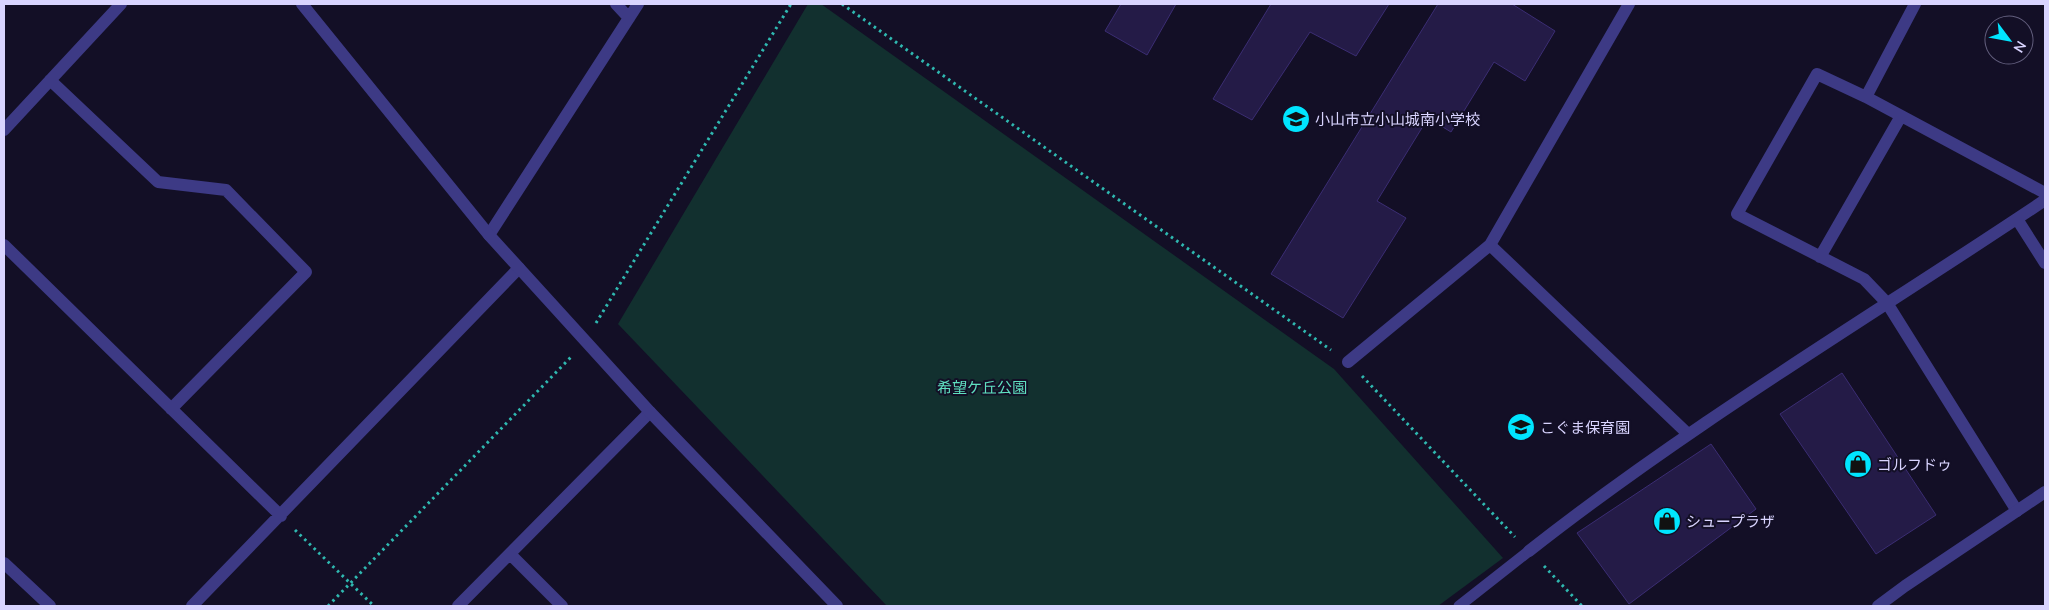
<svg xmlns="http://www.w3.org/2000/svg" width="2049" height="610" font-family="Mulish,'Noto Sans JP',sans-serif">
<style>
.green{fill:#12302f}
.building{fill:#241b47;stroke:#3b2d73}
.lines{fill:none;stroke-linecap:round;stroke-linejoin:round}
.path{stroke:#2fb8b0;stroke-width:3;stroke-dasharray:2.5 4;stroke-linecap:butt}
.service{stroke:#3d3a85;stroke-width:11}
.minor{stroke:#3d3a85;stroke-width:12}
.tertiary{stroke:#3d3a85;stroke-width:12}
.labels{text-anchor:middle;dominant-baseline:central;stroke-width:4;stroke-linejoin:round;paint-order:stroke}
.poi-label{font-size:15px;fill:#d9d4ff;stroke:#130f26;text-anchor:start}
.park-label{font-size:15px;fill:#5fe0c0;stroke:#130f26}
</style>
<rect width="100%" height="100%" fill="#130f26"/>
<!-- green -->
<path class="green" d="M808,4H821L1334,369L1503,558L1438,606H887L618,324Z"/>
<!-- building -->
<path class="building" d="M1121,4H1176L1147,55L1105,31Z
M1271,4H1389L1356,56L1310,32L1252,120L1213,99Z
M1438,4H1512L1555,31L1525,81L1494,62L1451,132L1428,118L1377,201L1406,218L1343,318L1271,274Z
M1842,373L1936,515L1876,554L1780,414Z
M1711,444L1756,509L1629,604L1577,533Z"/>
<g class="lines">
<!-- path -->
<path class="path" d="M842,4L1331,350
M596,323L791,4
M1362,376L1515,537
M295,530L374,606
M1544,566L1582,606
M328,606L572,356"/>
<!-- service -->
<path class="service" d="M1459,606L1529,551"/>
<!-- minor -->
<path class="minor" d="M616,4L629,18
M50,80L158,182L226,190L306,272L171,409
M1866,97L1915,4
M4,130L121,4
M2017,219L2045,263
M489,235L638,4
M4,245L281,516
M1490,245L1688,434
M1820,257L1901,116
M1348,362L1490,245L1629,4
M2017,511L1887,303L1864,279L1737,214L1817,74L1866,97L2045,193
M1529,551C1693,422 1872,316 2045,200
M510,554L562,606
M4,563L50,606
M192,606L519,268
M458,606L650,412"/>
<!-- tertiary -->
<path class="tertiary" d="M302,4L489,235L650,412L837,606
M1878,606L1905,586L2045,492"/>
</g>
<!-- icons -->
<defs>
<g id="school-disc" transform="scale(1.4375)"><circle r="9.5" fill="#00e5ff" stroke="#130f26"/><path d="M0-5L7-2L0 1L-7-2ZM-4 1L0 2.5L4 1V4Q0 6-4 4Z" fill="#111"/></g>
<g id="shop-disc" transform="scale(1.4375)"><circle r="9.5" fill="#00e5ff" stroke="#130f26"/><path d="M-5-2.5h2.3a2.7 3.5 0 0 1 5.4 0H5L5.5 6h-11ZM-1.5-2.5h3a1.5 2.3 0 0 0-3 0Z" fill="#111"/></g>
</defs>
<g fill-rule="evenodd">
<use href="#school-disc" x="1296" y="119"/>
<use href="#school-disc" x="1521" y="427"/>
<use href="#shop-disc" x="1858" y="464"/>
<use href="#shop-disc" x="1667" y="521"/>
</g>
<g class="labels">
<!-- poi labels -->
<g class="poi-label">
<text x="1315" y="119">小山市立小山城南小学校</text>
<text x="1540" y="427">こぐま保育園</text>
<text x="1877" y="464">ゴルフドゥ</text>
<text x="1686" y="521">シュープラザ</text>
</g>
<!-- park labels -->
<g class="park-label">
<text x="982" y="387">希望ケ丘公園</text>
</g>
</g>
<!-- border -->
<rect width="2049" height="610" fill="none" stroke="#d9d4ff" stroke-width="10"/>
<!-- north arrow -->
<g transform="translate(2009 40) rotate(122)"><circle r="24" fill="#130f26" stroke="#625e7d"/>
<path d="M0-4L9 19L0 12L-9 19Z" fill="#00e5ff"/>
<text y="-8" font-size="14" font-weight="bold" text-anchor="middle" fill="#d9d4ff">N</text>
</g>
</svg>
